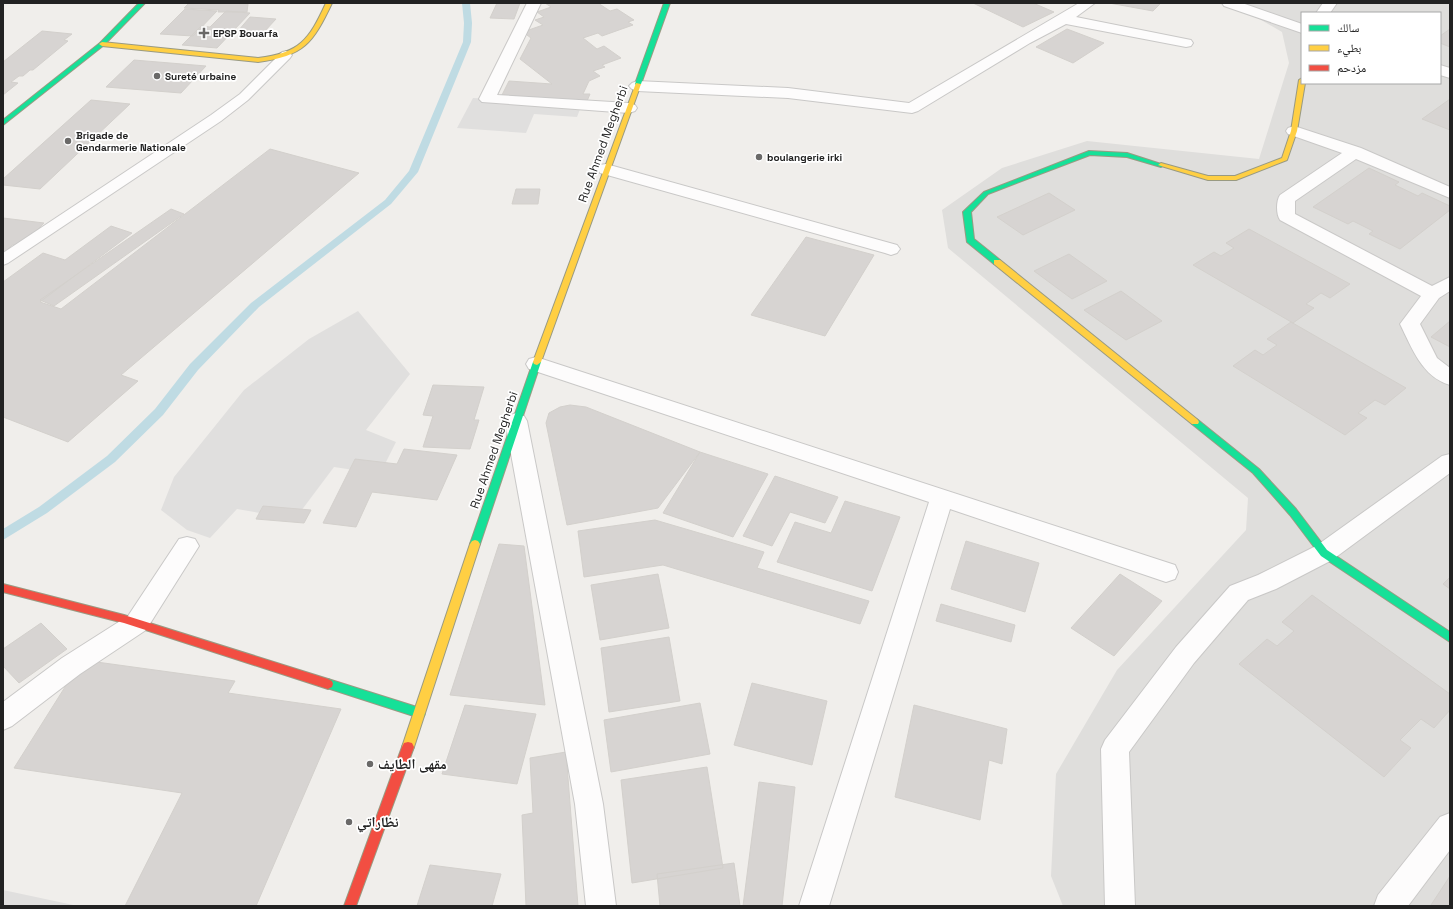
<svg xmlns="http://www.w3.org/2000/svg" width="1453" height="909" font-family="'Space Grotesk','Noto Naskh Arabic',sans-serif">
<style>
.residential{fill:#dfdedc;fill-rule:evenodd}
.parking{fill:#e0dfde}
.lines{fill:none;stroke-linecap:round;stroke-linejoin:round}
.stream{fill:#bfdbe3;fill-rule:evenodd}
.building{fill:#d7d4d2;stroke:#d3d0cc}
.lane-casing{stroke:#c9c8c7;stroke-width:2}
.street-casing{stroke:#c9c8c7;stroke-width:2}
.fast-casing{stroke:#999a82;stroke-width:2}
.slow-casing{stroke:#999a82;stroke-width:2}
.jam-casing{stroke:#999a82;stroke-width:2}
.lane{fill:#fdfcfc;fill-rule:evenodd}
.street{fill:#fdfcfc;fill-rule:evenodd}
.fast{fill:#16e098;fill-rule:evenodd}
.slow{fill:#ffcf43;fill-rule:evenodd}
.jam{fill:#f24e42;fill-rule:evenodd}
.poi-dot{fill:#6a6968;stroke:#fff;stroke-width:1.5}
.labels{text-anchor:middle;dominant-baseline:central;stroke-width:3.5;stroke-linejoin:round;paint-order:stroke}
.far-poi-label{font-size:10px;font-weight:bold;fill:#222;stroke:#fff;text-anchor:start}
.street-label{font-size:12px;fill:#222;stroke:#fff}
.near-poi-label{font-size:14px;font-weight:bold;fill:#222;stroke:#fff;text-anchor:start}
</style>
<rect width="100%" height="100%" fill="#f0eeeb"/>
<!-- residential -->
<path class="residential" d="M1217,3H1450V906H1063L1051,876L1056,774L1117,670L1246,530L1248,498L948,248L942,210L1002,168L1087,141L1259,159L1289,63L1282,32L1249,13ZM1302,13H1440V83H1302Z"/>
<!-- parking -->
<path class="parking" d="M473,98L582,104L577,117L534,114L526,133L457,128Z
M358,311L410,374L366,430L396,442L380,474L334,467L295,519L237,509L210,538L187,530L161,510L174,477L244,390L309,339Z
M3,890L78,906H3Z"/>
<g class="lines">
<!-- stream -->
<path class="stream" d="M462,3H470L472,23L471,42L418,172L391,204L259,307L198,370L163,415L115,462L47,513L3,540V529L39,507L107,456L155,409L190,364L251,303L385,200L409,171L463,42L464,23Z"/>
</g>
<!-- building -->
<path class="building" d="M189,3H229L248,4L247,12H218L219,10L184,8Z
M497,3H520L514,19L490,18Z
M545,3H598L610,11L617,9L634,20L628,22L633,25L602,36L598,33L583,38L597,49L604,46L621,58L602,65L605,67L593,71L600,76L589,81L583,94H590L587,101L502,95L509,81L552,84L520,59L531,38L523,32L543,25L535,20L544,17L537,12L551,7Z
M973,3H1033L1054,12L1023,27Z
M1109,3H1161L1153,11Z
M185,9L217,11L193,36L160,34Z
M226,11L250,13L217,48L182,45L201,26L210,27Z
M250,17L276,19L264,32L238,31Z
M1067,29L1104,43L1073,63L1036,47Z
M1450,29V47L1440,43V36Z
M42,31L72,34L64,40L68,41L33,70H30L23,76H19L11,82L18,83L3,95V62Z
M134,60L206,66L181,93L106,87Z
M1450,99V130L1422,119Z
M91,100L130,104L40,189L3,185V179Z
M270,149L359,173L121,375L138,381L68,442L3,417V282L43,253L65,260L111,226L132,233L40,302L61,309Z
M1369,168L1399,182L1395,185L1418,196L1422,193L1450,206V210L1400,249L1369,234L1373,231L1353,221L1348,224L1313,207Z
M516,189H540L538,204H512Z
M1049,193L1075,210L1023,235L997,217Z
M171,209L184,214L54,306L40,300Z
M3,218L44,223L23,244L12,245L3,254Z
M1249,229L1350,284L1330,298L1321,293L1306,304L1314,308L1293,323L1193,265L1214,252L1221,256L1234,248L1226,243Z
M806,237L874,255L825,336L751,315Z
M1069,254L1107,281L1072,299L1034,271Z
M1121,291L1162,321L1126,340L1084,310Z
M1450,321V347L1431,337Z
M1291,322L1406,388L1385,405L1375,400L1358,413L1367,418L1345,435L1233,366L1255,350L1263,355L1277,345L1267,339Z
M433,385L484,387L474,420H479L470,449L423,447L433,416L423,415Z
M570,405L586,407L700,452L658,508L567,525L546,423L549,413L560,407Z
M404,449L457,455L437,500L372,492L356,527L323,523L355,459L397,464Z
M700,452L768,474L733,537L663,513Z
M775,476L838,497L825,523L790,512L772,546L743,536Z
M845,501L900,517L872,591L777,562L795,522L831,533Z
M263,506L311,510L304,523L256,519Z
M655,520L764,552L757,568L869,601L860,624L663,565L584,577L578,531Z
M966,541L1039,563L1025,612L951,589Z
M499,544L524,546L545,705L450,695Z
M658,574L669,628L600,640L591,585Z
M1120,574L1162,601L1114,656L1071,628Z
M1450,577V589L1443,584Z
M1312,595L1450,694V710L1434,728L1421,719L1400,740L1411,748L1384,777L1239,664L1267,639L1277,646L1294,631L1282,622Z
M941,604L1015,625L1011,642L936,621Z
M41,623L67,649L19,683L3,666V649Z
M669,637L680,701L609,712L601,648Z
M82,660L235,681L228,693L341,709L256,906H125L182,793L14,768Z
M752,683L827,701L812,765L734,745Z
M700,703L710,754L611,772L604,720Z
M465,705L536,714L517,784L442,774Z
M914,705L1007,729L1002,764L989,760L980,820L895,797Z
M566,752L578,906H526L522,815L533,813L530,758Z
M707,767L723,868L632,883L621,780Z
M759,782L795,787L782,906H743Z
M734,863L740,906H660L657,874Z
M430,865L501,874L492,906H417Z
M1450,876V906H1433L1431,905Z"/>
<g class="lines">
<!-- lane casing -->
<g class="lane-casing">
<path id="lane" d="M286,51L292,55L290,58L248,100L221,121L8,263L3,265V253L211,115L240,94L282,52Z"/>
</g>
<!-- street casing -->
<g class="street-casing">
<path id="street" d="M527,3H541L497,95L629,103L635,105L637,108L635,111L629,113L482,102L479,99Z
M1079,3H1095L1076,17L1191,40L1193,43L1191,46L1186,47L1066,24L1030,43L918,111L912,113L788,98L637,91L632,89L629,86L632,83L637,81L788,88L909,103Z
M1222,3H1242L1302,24V33L1224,6Z
M1323,3H1337L1330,13H1316Z
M1440,65L1450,68V78L1440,75Z
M1294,126L1361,148L1450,187V198L1356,159L1295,201V214L1432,286L1450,277V291L1439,298L1420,324L1437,358L1450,368V385C1422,377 1412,348 1400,324L1421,296L1280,220C1276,214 1276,201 1280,195L1342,153L1288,134L1286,131L1288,128Z
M606,164L897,245L900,249L897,253L891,255L885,253L600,173L598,169L600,165Z
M536,357L1175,565L1178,572L1175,579L1166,582L950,509L829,906H799L929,502L529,369L526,364L529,359Z
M516,413L524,416L527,421L603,804L616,906H586L575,804L505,421L508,416Z
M1450,454V473L1332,560L1276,589L1248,600L1194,663L1129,752L1135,906H1105L1101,749L1105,740L1176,647L1230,586L1258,575L1316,546L1442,456Z
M187,537L195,539L199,546L146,630L80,674L12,726L3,730V702L62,658L128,616L179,539Z
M1450,813V850L1408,906H1374L1378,895L1440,817Z"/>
</g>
<!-- fast casing -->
<g class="fast-casing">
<path id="fast" d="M139,3H145L104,45L3,125V120L100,43Z
M664,3H670L641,84L636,85L635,84Z
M1089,151L1127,153L1164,165L1161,167L1127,157L1090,155L988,194L971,212L974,239L1000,260V264H994L967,242L963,212L984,192Z
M537,359L541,362L480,544L478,547H472L470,544L533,362Z
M1195,419L1198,420L1259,469L1296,509L1327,550L1450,632V642L1321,556L1290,515L1253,473L1192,424L1191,422Z
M328,679L420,708L424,710L425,713L424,716L420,718L324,687L323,684L324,681Z"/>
</g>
<!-- slow casing -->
<g class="slow-casing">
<path id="slow" d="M326,3H332C313,43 304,56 258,62L102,46L99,44L102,42L258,58C300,53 309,40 326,3Z
M1302,78V83H1305L1297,131L1287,160L1236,180H1208L1158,165L1161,163L1208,176H1235L1282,158L1291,131L1299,80Z
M636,83L641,84L541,362L537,365L534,364L533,362Z
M994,260H1000L1198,420L1199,422L1198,424H1192L994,264Z
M475,540L478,541L480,544L414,747L412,751L408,752L404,751L402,747L470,544L472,541Z"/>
</g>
<!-- jam casing -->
<g class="jam-casing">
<path id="jam" d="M3,584L124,615L328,679L332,681L333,684L332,687L328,689L124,623L3,592Z
M408,742L412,743L414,747L356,906H344L402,747L404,743Z"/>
</g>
<!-- lane -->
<use href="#lane" class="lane"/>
<!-- street -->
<use href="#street" class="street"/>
<!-- fast -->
<use href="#fast" class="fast"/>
<!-- slow -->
<use href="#slow" class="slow"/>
<!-- jam -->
<use href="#jam" class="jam"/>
</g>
<!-- markers -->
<g class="poi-dot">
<path d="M202 27h4v4h4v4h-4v4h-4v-4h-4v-4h4z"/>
<circle cx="157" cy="76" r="4"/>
<circle cx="68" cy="141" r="4"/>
<circle cx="759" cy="157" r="4"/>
<circle cx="370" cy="764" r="4"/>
<circle cx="349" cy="822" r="4"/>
</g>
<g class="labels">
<!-- far-poi labels -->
<g class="far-poi-label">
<text x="213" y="33">EPSP Bouarfa</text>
<text x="165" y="76">Sureté urbaine</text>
<text x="76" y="135">Brigade de<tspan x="76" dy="12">Gendarmerie Nationale</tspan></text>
<text x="767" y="157">boulangerie irki</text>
</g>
<!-- street labels -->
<g class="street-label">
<text transform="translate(603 144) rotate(-70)">Rue Ahmed Megherbi</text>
<text transform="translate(494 450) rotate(-71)">Rue Ahmed Megherbi</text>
</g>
<!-- near-poi labels -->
<g class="near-poi-label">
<text x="378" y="764">مقهى الطايف</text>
<text x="357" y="822">نظاراتي</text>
</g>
</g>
<!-- border -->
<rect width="1453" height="909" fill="none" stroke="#222222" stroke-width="8"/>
<!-- legend -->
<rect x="1301" y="12" width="140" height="72" fill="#ffffff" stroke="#a7a7a7"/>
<rect x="1309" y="25" width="20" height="6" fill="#16e098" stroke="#a7a7a7"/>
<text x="1337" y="32" font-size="12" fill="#222222">سالك</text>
<rect x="1309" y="45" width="20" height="6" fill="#ffcf43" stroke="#a7a7a7"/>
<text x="1337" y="52" font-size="12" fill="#222222">بطيء</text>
<rect x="1309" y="65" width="20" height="6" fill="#f24e42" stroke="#a7a7a7"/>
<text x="1337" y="72" font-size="12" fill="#222222">مزدحم</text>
</svg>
